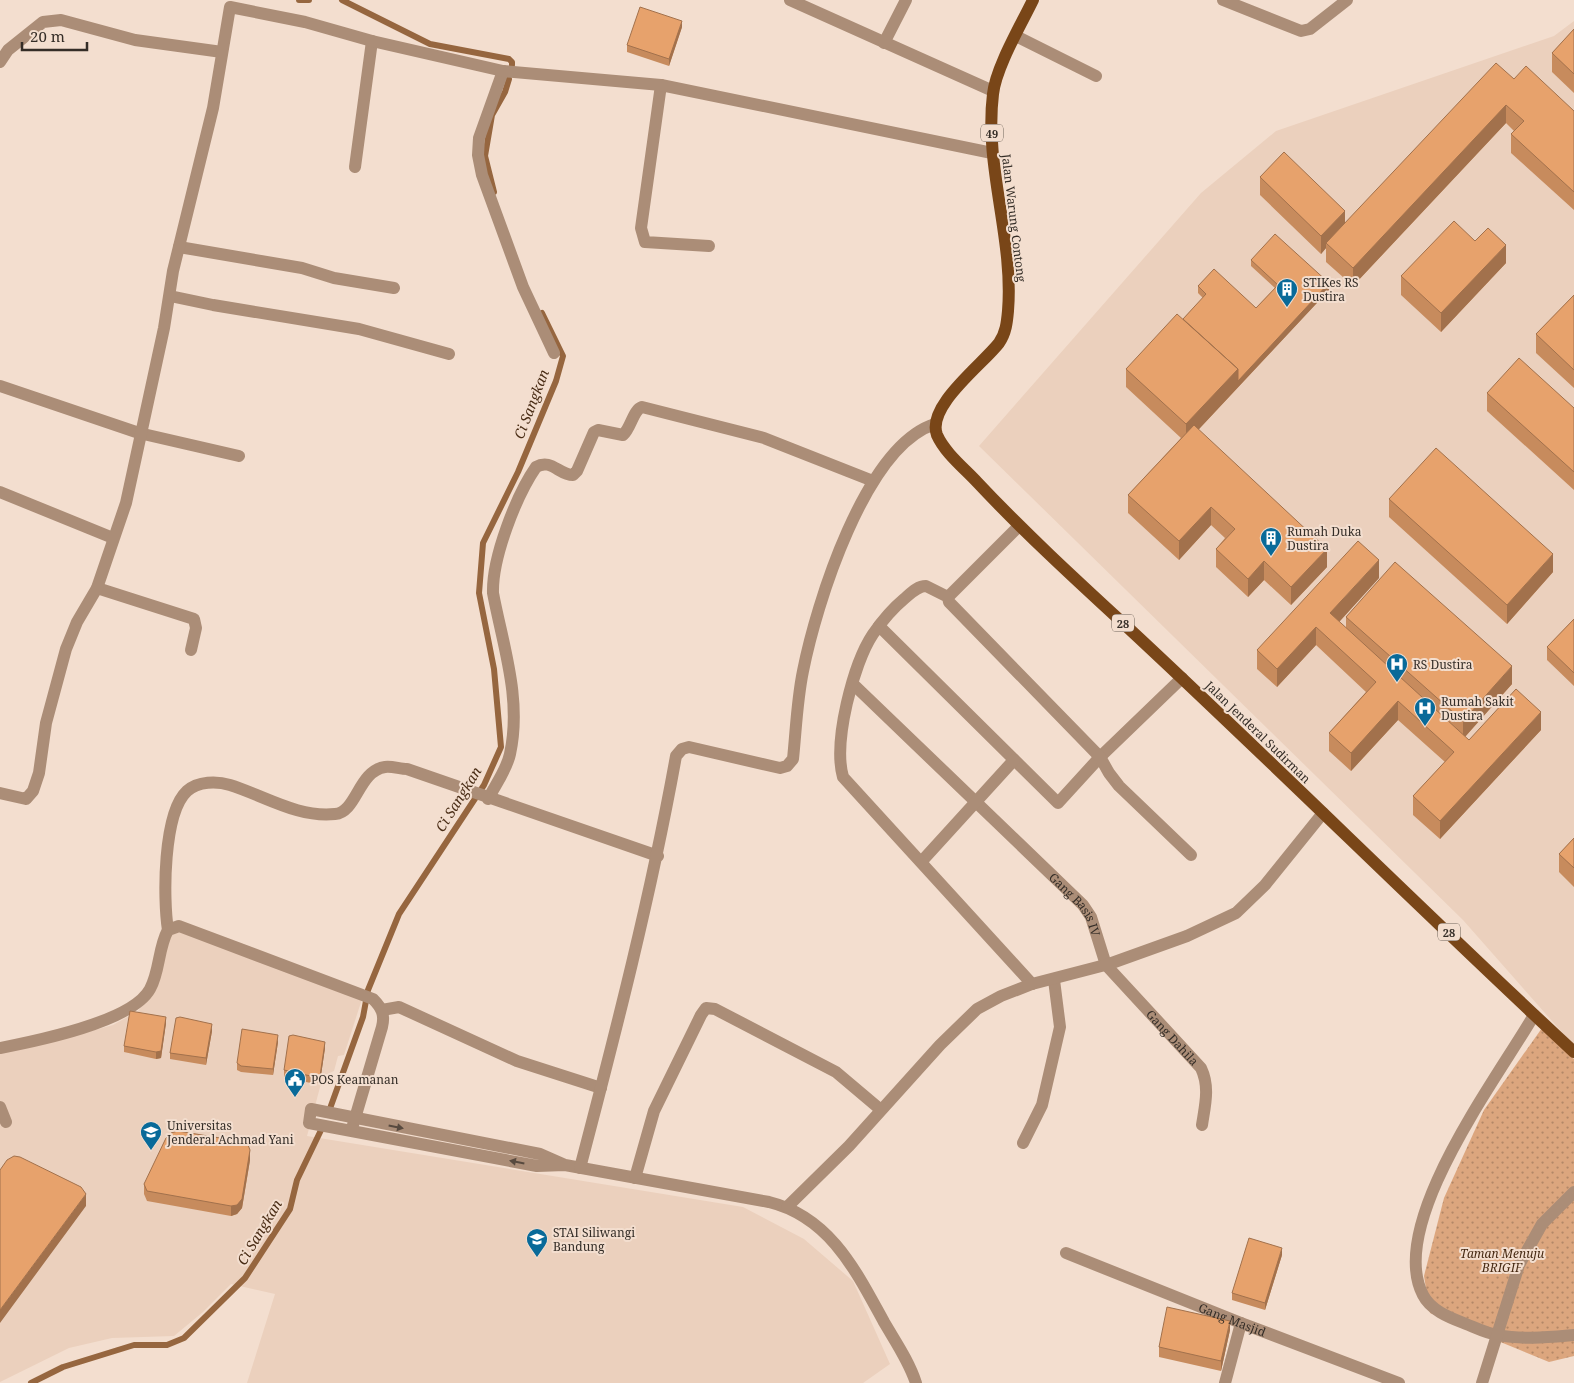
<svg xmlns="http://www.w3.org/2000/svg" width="1574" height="1383" font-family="'Noto Serif',serif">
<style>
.built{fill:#ebd0bd}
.grass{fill:url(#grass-dots)}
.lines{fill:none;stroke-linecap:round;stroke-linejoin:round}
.stream{stroke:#96663f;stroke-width:6}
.pedestrian{stroke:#ab8d77;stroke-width:12}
.minor{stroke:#ab8d77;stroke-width:12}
.primary{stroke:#794618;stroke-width:12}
.wall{fill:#c78b5d}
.shaded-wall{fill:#a2714c}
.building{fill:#e7a26c;stroke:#a2714c}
.oneway{fill:#584a3f}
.labels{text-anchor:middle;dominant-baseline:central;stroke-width:4;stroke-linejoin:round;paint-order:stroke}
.shield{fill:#f3decf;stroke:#6d6259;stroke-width:1}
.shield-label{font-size:11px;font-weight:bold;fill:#342d27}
.street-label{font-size:12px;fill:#342d27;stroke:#f3decf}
.poi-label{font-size:12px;fill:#342d27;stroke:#f3decf;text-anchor:start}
.park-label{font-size:12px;font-style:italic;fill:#472a13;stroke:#f3decf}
.water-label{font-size:14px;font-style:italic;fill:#4a2d16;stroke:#f3decf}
</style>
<defs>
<pattern id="grass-dots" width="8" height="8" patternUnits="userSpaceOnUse" patternTransform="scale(1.25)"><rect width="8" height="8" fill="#dca67e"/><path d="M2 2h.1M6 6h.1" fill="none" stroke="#b38867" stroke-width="1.8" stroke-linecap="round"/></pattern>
</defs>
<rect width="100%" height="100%" fill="#f3decf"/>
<!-- built -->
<path class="built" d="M1574,21V1046L1463,920L979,446L1201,193L1276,131L1554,36Z
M178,929L362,999L344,1055L338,1056L334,1071L323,1076L307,1136L743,1207L804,1239L853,1281L890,1364L863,1383H247L275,1294L231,1284L203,1312L174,1336L112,1338L69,1348L0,1382V1053L40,1045L113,1025L138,1011L147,1000L169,935Z"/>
<!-- grass -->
<path class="grass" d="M1542,1028L1574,1059V1356L1549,1362L1430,1313L1424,1276L1444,1198L1484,1110Z"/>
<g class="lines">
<!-- stream -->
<path class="stream" d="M299,0H309
M342,0L430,44L509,59L512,62V65
M494,192L485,156L492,115L505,92L509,79
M328,1114L363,1017L368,990L399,914L484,785L501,747L494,669L479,593L483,543L518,472L556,381L563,356L542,313
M31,1383L63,1367L134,1345H167L184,1338L245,1278L290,1209L297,1180L323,1126"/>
<!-- pedestrian -->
<path class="pedestrian" d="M0,1107L6,1122"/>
<!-- minor -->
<g class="minor">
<path d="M790,0L993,91"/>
<path d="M1223,0L1301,31L1310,29L1347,0"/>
<path d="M1016,36L1096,76"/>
<path d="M884,43L906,0"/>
<path d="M0,62L8,50L43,22L61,20L135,40L222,52"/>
<path d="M503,71L479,138L478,155L482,175L523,287L554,353"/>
<path d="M661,85L641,228L645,242L709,246"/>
<path d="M355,167L372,41"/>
<path d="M179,247L302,268L334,278L394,288"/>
<path d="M170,296L213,305L359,329L449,354"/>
<path d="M0,386L139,433L239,456"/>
<path d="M0,492L113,538"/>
<path d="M97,588L194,619L196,628L191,650"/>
<path d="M948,597L1019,526"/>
<path d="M879,626L1058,803L1100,757L1182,678"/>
<path id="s1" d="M853,684L1083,905L1091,917L1106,965L1201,1068C1210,1087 1205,1105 1202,1125"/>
<path d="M0,793L26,799L33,791L39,773L46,723L66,649L77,622L97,588L126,503L164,328L173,271L213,108L230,7L305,22L372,41L503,71L661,85L992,153"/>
<path d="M488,799C496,784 507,769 510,754C522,699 503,646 493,593C492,558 516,496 536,467C551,458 559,475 573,475L577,471L594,432L598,430L623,435C631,428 633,410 642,407L764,438L873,481"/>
<path d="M922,861L1014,760"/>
<path d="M168,930C163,899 163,813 187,791C198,781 217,781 230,785C265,796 298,818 335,814C357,812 358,771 385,767C392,766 400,769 407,769L658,856"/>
<path d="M1032,984L843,777C833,742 853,664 873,634C882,621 892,609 904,599C910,594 917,586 926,586L948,597L949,602L1100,757L1109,773L1119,786L1191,855"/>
<path d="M382,1010L399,1007L517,1061L601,1088"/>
<path d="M1534,1015C1499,1076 1386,1224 1423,1295C1431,1311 1451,1318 1466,1324C1476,1328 1488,1334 1498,1335C1522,1340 1550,1337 1574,1335"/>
<path d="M0,1048C36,1041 132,1022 150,989C160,971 158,948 168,930L179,926L373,999C382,1008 385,1015 382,1027L353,1125"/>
<path d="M1023,1143L1042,1105L1060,1027L1054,980"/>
<path d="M565,1165L540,1154L311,1109L309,1123L537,1166L565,1165L769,1202C830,1217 856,1271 884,1322C895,1341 909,1361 916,1383"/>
<path d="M580,1168C616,1031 651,895 676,756L682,749L689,747L780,768L787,766L793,759C796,730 797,700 803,671C816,605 865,446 935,424"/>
<path d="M635,1178L654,1111L701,1015L706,1008L715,1009L836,1072L881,1110"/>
<path d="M787,1207L849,1146L940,1045L977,1009L1001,996L1032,984L1109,964L1187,936L1236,913L1265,885L1323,813"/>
<path id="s2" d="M1066,1253L1241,1323L1399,1383"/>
<path d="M1225,1383L1241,1323"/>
<path d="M1482,1383L1519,1265L1542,1224L1574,1192"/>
</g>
<!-- primary -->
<path class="primary" d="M1033,0C1021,25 996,67 993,94C984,167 1014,238 1008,311C1007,322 1006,333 999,343C983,364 926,406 937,435C945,453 964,468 977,482C1024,532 1074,578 1124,624C1276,765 1422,911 1574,1052"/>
</g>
<!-- wall -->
<path class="wall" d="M682,27L669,66L627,52V45Z
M1574,29V93L1552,72V53Z
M1514,79L1574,111V210L1511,153V134L1514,131L1506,123L1353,286L1326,262V248L1321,254L1260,195V177L1345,223Z
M1475,241L1506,263L1441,332L1401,295V276Z
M1251,260L1329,290L1198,430L1327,567L1291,605L1264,580L1248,597L1216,567V549L1225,538L1211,525L1179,560L1128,513V495L1181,438L1126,387V369L1183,319L1203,298L1198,293V286L1256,308L1275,288L1251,266Z
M1574,295V388L1536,353V334Z
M1487,393L1574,408V490L1487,411Z
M1389,499L1553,572L1507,624L1389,517Z
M1379,578L1339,622L1346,628V617L1512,684L1465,737L1469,740L1541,730L1440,839L1413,815V796L1445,762L1398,720L1351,771L1329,751V733L1366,692L1316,645L1277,687L1257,669V650Z
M1574,619V686L1547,660V647Z
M1574,838V887L1559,872V854Z
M166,1023L161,1058L156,1059L124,1052V1046Z
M212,1031L206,1065L170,1059V1053Z
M278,1042L273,1075L241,1072L237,1070V1063Z
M325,1048L320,1082L315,1084L284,1077V1070Z
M250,1160L242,1208L237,1214L231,1216L147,1201L144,1194V1184Z
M1282,1255L1265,1310L1232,1300V1293Z
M1230,1330L1221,1371L1159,1357V1347Z"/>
<!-- shaded-wall -->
<path class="shaded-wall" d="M682,21V27L669,66V59Z
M1506,105V123L1353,286V268Z
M1345,211V229L1326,243V248L1321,254V236Z
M1506,245V263L1441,332V313Z
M1329,283V290L1186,443V424L1238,369Z
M1211,507V525L1179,560V541Z
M1327,549V567L1291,605V587Z
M1553,554V572L1507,624V605Z
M1379,560V578L1330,632V613Z
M1264,561V580L1248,597V579Z
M1316,627V645L1277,687V669Z
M1512,666V684L1463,739V721Z
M1398,701V720L1351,771V753Z
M1541,712V730L1440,839V821Z
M166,1017V1023L161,1058L156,1059V1052Z
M212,1024V1031L206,1065V1058Z
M278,1035V1042L273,1075V1069Z
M325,1042V1048L320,1082L315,1084V1077Z
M250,1150V1160L242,1208L237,1214L231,1216V1206Z
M86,1194V1206L0,1323V1310Z
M1282,1248V1255L1265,1310V1303Z
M1230,1321V1330L1221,1371V1361Z"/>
<!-- building -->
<path class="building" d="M640,7L682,21L669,59L627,45Z
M1574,29V74L1552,53Z
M1496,63L1514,79L1526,66L1574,111V192L1511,134L1524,121L1506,105L1353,268L1326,243Z
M1284,152L1345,211L1321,236L1260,177Z
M1454,221L1475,241L1488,228L1506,245L1441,313L1401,276Z
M1275,234L1329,283L1238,381V369L1183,319L1206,294L1198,286L1214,269L1256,308L1278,285L1251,260Z
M1574,295V370L1536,334Z
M1177,314L1238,369L1186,424L1126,369Z
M1519,358L1574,408V472L1487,393Z
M1194,425L1327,549L1291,587L1264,561L1248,579L1216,549L1235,529L1211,507L1179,541L1128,495Z
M1436,448L1553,554L1507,605L1389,499Z
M1358,541L1379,560L1330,613L1469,740L1516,689L1541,712L1440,821L1413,796L1454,752L1398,701L1351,753L1329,733L1376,682L1316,627L1277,669L1257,650Z
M1395,562L1512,666L1463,721L1346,617Z
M1574,619V673L1547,647Z
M1574,838V868L1559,854Z
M130,1011L166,1017L161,1051L156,1052L124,1046Z
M180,1017L212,1024L206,1058L170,1053L176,1018Z
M242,1029L278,1035L273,1069L241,1066L237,1063Z
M293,1035L325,1042L320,1076L315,1077L284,1070L289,1036Z
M178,1131L244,1142L248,1145L250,1150L242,1199L237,1205L231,1206L147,1191L144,1184L166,1138L171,1133Z
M14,1156L20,1157L81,1187L86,1194L0,1310V1170L7,1160Z
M1249,1238L1282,1248L1265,1303L1232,1293Z
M1167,1307L1230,1321L1221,1361L1159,1347Z"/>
<!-- one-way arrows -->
<defs><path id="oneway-solid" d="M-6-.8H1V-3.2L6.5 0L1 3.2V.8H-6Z" transform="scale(1.25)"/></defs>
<g class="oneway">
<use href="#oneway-solid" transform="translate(396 1127) rotate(11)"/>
<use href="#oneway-solid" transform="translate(517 1162) rotate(-169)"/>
</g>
<!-- icons -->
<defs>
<g id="building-pin" transform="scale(1.125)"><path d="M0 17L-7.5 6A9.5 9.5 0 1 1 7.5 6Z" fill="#096a99" stroke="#f3decf"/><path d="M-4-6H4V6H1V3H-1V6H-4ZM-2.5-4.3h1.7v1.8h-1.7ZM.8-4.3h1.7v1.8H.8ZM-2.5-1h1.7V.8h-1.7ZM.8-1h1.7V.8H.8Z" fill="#fff"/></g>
<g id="hospital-pin" transform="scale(1.125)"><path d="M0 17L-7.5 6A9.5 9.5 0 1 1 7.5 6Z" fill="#096a99" stroke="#f3decf"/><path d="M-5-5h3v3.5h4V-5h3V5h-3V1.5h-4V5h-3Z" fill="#fff"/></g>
<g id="civic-pin" transform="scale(1.125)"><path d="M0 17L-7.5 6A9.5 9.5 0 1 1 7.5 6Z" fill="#096a99" stroke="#f3decf"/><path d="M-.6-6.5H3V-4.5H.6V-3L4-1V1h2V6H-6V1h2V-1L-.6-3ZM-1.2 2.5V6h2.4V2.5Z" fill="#fff"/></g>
<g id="university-pin" transform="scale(1.125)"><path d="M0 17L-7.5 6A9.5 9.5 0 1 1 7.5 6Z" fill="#096a99" stroke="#f3decf"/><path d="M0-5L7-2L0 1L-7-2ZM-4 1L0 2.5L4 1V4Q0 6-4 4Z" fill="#fff"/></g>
</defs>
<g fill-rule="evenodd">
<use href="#building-pin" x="1287" y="289"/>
<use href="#building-pin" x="1271" y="538"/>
<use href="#hospital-pin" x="1397" y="664"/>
<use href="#hospital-pin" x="1425" y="708"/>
<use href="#civic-pin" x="295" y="1079"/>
<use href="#university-pin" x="151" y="1132"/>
<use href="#university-pin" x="537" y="1239"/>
</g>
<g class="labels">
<!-- shield labels -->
<g class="shield">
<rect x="981" y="124.5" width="22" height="17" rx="4"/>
<rect x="1112" y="614.5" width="22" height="17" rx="4"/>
<rect x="1438" y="923.5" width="22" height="17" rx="4"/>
</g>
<g class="shield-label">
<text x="992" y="133">49</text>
<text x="1123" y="623">28</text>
<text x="1449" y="932">28</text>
</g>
<!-- street labels -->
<g class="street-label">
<text transform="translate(1014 218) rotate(83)">Jalan Warung Contong</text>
<text transform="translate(1258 732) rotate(44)">Jalan Jenderal Sudirman</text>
<text stroke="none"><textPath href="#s1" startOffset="314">Gang Basis IV</textPath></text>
<text stroke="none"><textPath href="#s1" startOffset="482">Gang Dahila</textPath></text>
<text stroke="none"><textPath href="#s2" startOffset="179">Gang Masjid</textPath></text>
</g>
<!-- poi labels -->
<g class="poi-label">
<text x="1303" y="282">STIKes RS<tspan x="1303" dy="14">Dustira</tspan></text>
<text x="1287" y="531">Rumah Duka<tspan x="1287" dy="14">Dustira</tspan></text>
<text x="1413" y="664">RS Dustira</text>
<text x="1441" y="701">Rumah Sakit<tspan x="1441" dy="14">Dustira</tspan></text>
<text x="311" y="1079">POS Keamanan</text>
<text x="167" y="1125">Universitas<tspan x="167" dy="14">Jenderal Achmad Yani</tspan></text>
<text x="553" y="1232">STAI Siliwangi<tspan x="553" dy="14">Bandung</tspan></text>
</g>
<!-- park labels -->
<g class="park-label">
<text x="1502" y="1253">Taman Menuju<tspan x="1502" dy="14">BRIGIF</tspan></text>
</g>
<!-- water labels -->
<g class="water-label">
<text transform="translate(531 404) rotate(-69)">Ci Sangkan</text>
<text transform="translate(458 799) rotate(-58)">Ci Sangkan</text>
<text transform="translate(259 1232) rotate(-59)">Ci Sangkan</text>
</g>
</g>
<!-- scale -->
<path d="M22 42v8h65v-8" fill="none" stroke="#342d27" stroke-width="2.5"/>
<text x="30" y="42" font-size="15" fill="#342d27" stroke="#f3decf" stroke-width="4" paint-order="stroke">20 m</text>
</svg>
